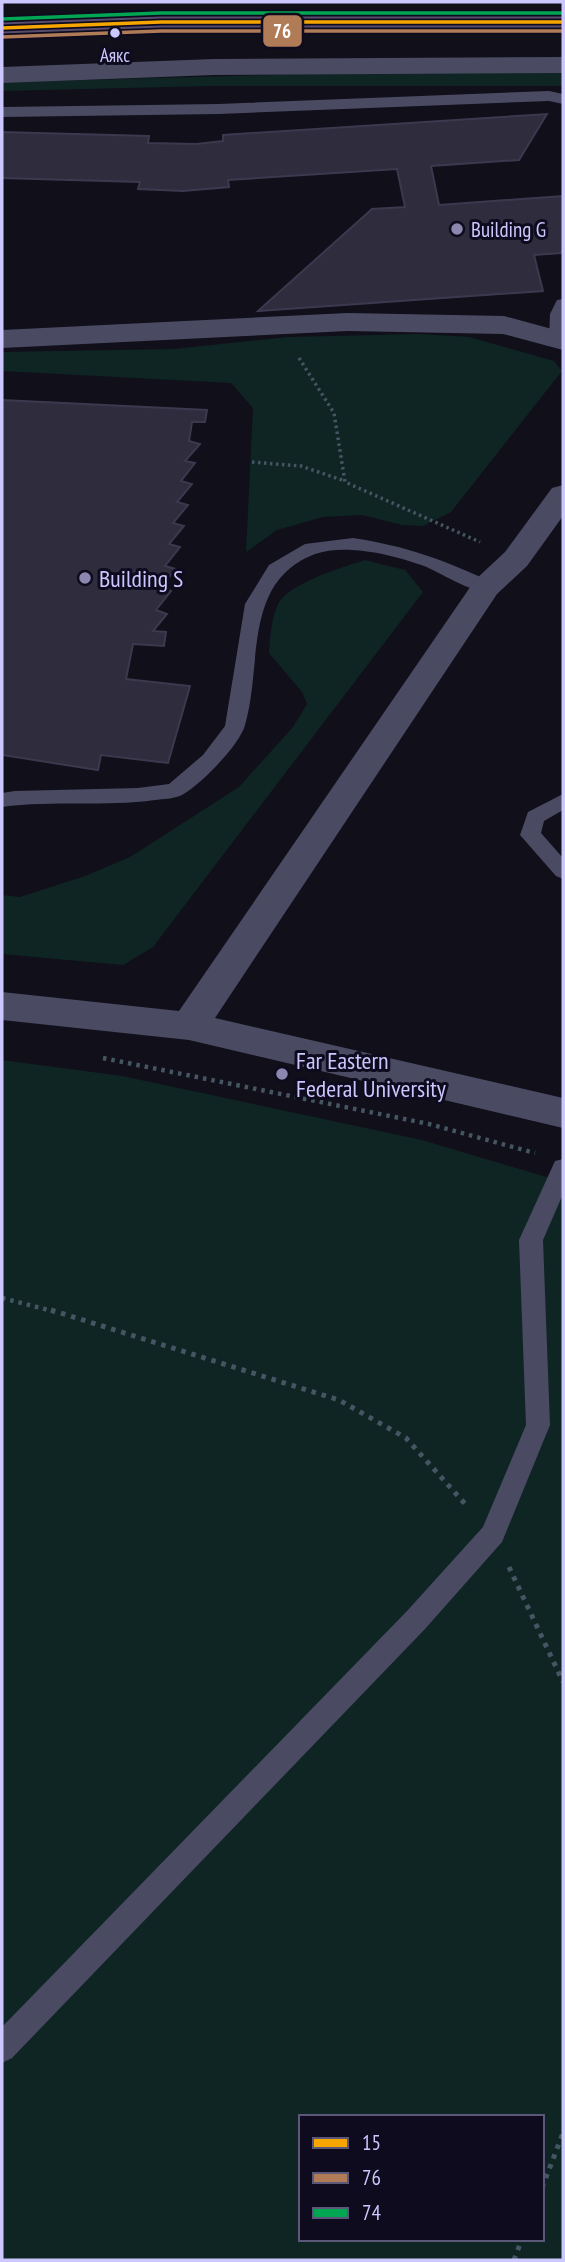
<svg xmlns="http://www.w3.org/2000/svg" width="565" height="2262" font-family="'PT Sans Narrow',sans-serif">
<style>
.green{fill:#0e2524;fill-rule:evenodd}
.building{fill:#2e2c3d;stroke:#3c394f;stroke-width:2}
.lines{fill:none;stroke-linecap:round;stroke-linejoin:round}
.path-far2{stroke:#455663;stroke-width:3.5;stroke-dasharray:2.5 3.5;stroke-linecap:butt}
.path-far1{stroke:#455663;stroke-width:4.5;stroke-dasharray:3.5 5;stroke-linecap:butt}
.path{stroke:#455663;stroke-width:5;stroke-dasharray:4.5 6;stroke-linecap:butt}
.service{fill:#4a4a63;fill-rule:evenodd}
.minor{fill:#4a4a63;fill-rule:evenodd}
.primary{fill:#584c6d;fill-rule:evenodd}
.bus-1-casing{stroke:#0e0b1e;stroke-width:7}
.bus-2-casing{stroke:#0e0b1e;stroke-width:7}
.bus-3-casing{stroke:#0e0b1e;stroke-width:7}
.bus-1{stroke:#f7a600;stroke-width:3.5}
.bus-2{stroke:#b07c57;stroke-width:3.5}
.bus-3{stroke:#00a651;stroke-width:3.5}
.bus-dot{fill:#ccc8ff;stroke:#0e0b1e;stroke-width:2.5}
.poi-dot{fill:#8b87af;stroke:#0e0b1e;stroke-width:2.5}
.labels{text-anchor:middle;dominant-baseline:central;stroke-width:6;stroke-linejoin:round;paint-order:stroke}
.far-bus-label{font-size:19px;fill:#ccc8ff;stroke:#0e0b1e}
.far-poi-label{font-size:21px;fill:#ccc8ff;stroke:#0e0b1e;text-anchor:start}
.poi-label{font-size:24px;fill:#ccc8ff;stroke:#0e0b1e;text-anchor:start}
.line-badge{stroke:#0e0b1e;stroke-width:2.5}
.badge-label{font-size:19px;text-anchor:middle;font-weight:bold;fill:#fff}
</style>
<rect width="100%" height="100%" fill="#110f1a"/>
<!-- green -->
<path class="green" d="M416,71L563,72V86H210L2,91V82H9Z
M419,334L469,337L554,361L562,371L451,512L423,526L402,525L362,515L323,517L277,530L246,552L253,408L231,383L2,371V352L174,349L288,337Z
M365,560L405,570L423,592L153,947L123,965L2,954V895L20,897L85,876L130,857L239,787L293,727L307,704L302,692L269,653C270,637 271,620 278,604C289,583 343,567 365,560Z
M2,1060L122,1076L422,1140L563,1182V2260H2ZM301,2117H542V2239H301Z"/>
<!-- building -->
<path class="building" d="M547,114L519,160L431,166L439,205L563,196V249L561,253L534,255L543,291L258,311L372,209L405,207L397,169L228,180L229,187L183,191L138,189L140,182L2,178V132L149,136L148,143L196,144L223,141V135Z
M2,400L207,410L205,422H192L189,441L200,444L185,461L195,463L181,481L192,484L177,502L188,505L173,523L184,526L169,544L180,547L165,566L176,569L160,588L171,591L156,610L167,614L153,631L166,632L164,646L133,644L126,679L190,686L168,763L101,755L98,770L2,755Z"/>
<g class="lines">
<!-- path-far2 -->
<path class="path-far2" d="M299,358L334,413L345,482L480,542
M252,462L301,466L345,481"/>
<!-- path-far1 -->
<path class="path-far1" d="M103,1058L429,1124L535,1153
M2,1298L56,1312"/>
<!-- path -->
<path class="path" d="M51,1310L339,1400L406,1438L467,1506
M509,1567L563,1682
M542,2188L563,2133
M514,2260L522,2239"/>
<!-- service -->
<path class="service" d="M549,91L563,94V104L549,101L219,114L2,117V107L219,104Z
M563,299V342L557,344L549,339L550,314L557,300Z
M353,538C406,546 445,560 493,583L495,587L493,591C475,596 442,573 424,566C395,555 345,543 315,554C242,582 263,664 245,725C240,745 199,786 182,795C174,799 163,799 155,800C105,807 53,800 2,807V793L15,791L138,788L169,784L203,755L225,726L245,604L269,565L305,544Z
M563,794V810L544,821L541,833L563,858V879L556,876L520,835L528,812Z
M563,1159V1194L543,1240L550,1425L502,1542L425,1629L12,2058L2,2063V2027L407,1611L483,1527L526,1425L519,1240L555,1161Z"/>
<!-- minor -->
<path class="minor" d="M563,57V73L214,75L2,83V67L214,59Z
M348,313L504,316L563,332V350L503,334L348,331L2,348V330Z
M563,485V516L527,566L497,594L215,1018L563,1098V1128L189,1040L2,1020V992L179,1011L475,580L505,552L552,488Z"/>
<!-- primary -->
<path class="primary" d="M161,15H563V29H161L2,35V21Z"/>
<!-- bus-1 casing -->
<g class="bus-1-casing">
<path id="bus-1" d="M2,28L161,22H563"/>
</g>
<!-- bus-2 casing -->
<g class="bus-2-casing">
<path id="bus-2" d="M2,37L161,31H563"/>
</g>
<!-- bus-3 casing -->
<g class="bus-3-casing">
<path id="bus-3" d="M2,19L161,13H563"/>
</g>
<!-- bus-1 -->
<use href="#bus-1" class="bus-1"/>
<!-- bus-2 -->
<use href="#bus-2" class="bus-2"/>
<!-- bus-3 -->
<use href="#bus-3" class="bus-3"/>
</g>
<!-- markers -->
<circle class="bus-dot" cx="115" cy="33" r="6"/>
<g class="poi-dot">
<circle cx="457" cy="229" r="7"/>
<circle cx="85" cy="578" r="7"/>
<circle cx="282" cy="1074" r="7"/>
</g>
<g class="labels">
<!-- far-bus labels -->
<g class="far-bus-label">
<text x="115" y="55">Аякс</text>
</g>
<!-- far-poi labels -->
<g class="far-poi-label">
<text x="471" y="229">Building G</text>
</g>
<!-- poi labels -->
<g class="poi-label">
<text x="99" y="578">Building S</text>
<text x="296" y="1060">Far Eastern<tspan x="296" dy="28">Federal University</tspan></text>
</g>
</g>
<rect class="line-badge" x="262" y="14" width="41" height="34" rx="7" fill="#b07c57"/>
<g class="badge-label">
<text x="282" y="38">76</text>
</g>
<!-- border -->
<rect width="565" height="2262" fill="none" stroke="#ccc8ff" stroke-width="7"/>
<!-- legend -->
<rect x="299" y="2115" width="245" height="126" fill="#0e0b1e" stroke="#5a5778" stroke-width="2"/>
<rect x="313" y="2138" width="35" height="10" fill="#f7a600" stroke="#5a5778" stroke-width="2"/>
<text x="362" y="2150" font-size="21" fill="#ccc8ff">15</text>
<rect x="313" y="2173" width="35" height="10" fill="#b07c57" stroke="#5a5778" stroke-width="2"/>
<text x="362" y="2185" font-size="21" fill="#ccc8ff">76</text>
<rect x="313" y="2208" width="35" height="10" fill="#00a651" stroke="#5a5778" stroke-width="2"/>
<text x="362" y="2220" font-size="21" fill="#ccc8ff">74</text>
</svg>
